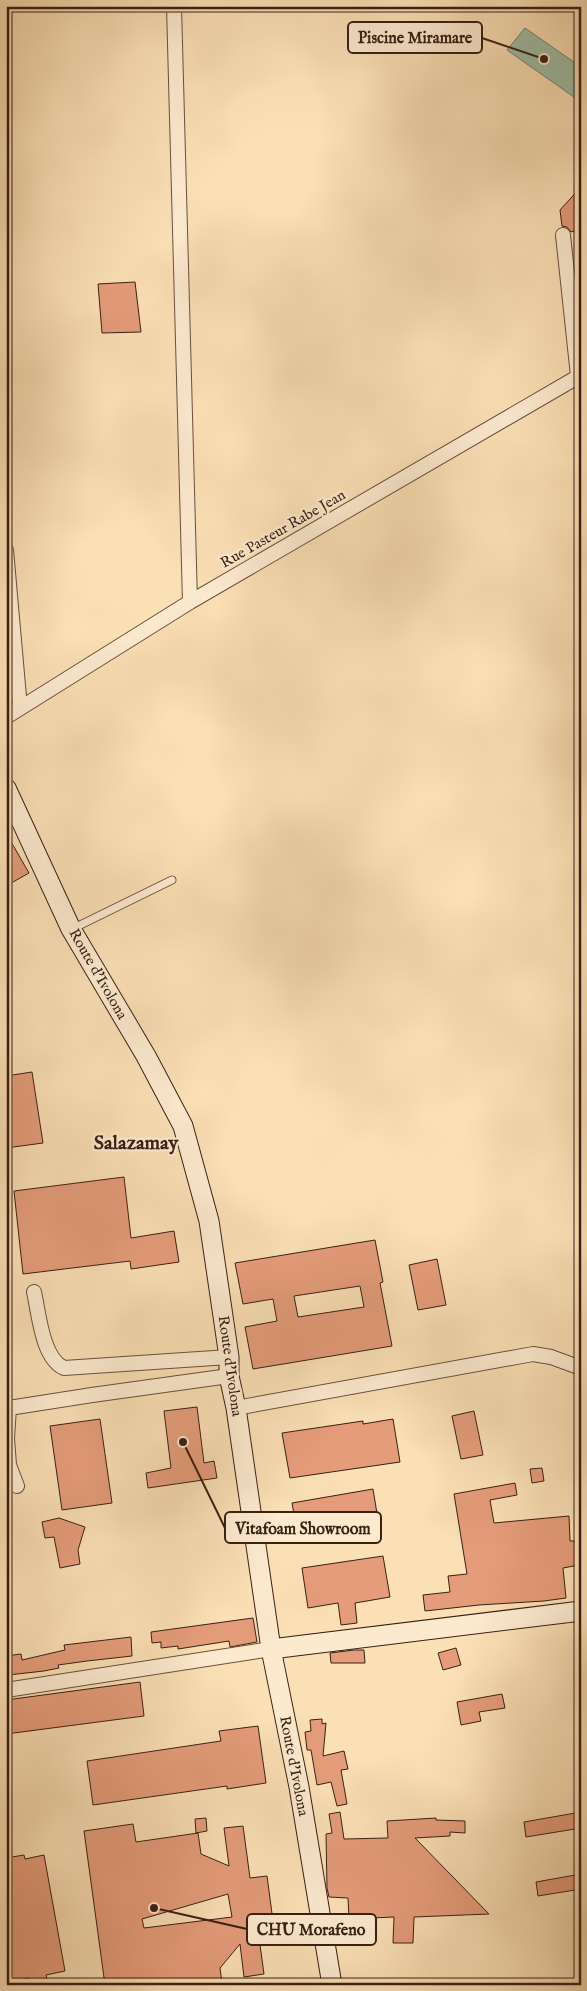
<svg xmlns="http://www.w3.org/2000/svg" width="587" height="1991" font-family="'IM FELL English',serif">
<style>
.water{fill:#a0bda7;stroke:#777e6c}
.building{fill:#e59c7a;stroke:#391f14;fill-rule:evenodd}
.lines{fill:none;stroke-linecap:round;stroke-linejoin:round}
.lane-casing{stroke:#6a4f3c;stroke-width:9}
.street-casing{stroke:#6a4f3c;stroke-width:16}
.secondary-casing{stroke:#391f14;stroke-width:21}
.lane{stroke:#fceacf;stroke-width:7}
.street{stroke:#fceacf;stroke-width:14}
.secondary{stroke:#fceacf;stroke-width:19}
.labels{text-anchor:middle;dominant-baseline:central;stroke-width:4.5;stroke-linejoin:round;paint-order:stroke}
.street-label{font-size:15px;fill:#391f14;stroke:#fceacf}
.district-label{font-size:20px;font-weight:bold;fill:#391f14;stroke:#fceacf}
.leader{fill:none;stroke:#391f14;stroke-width:2}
.callout-dot{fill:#391f14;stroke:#fceacf;stroke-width:2}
.callout{fill:#fceacf;stroke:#391f14;stroke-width:2}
.callout-label{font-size:16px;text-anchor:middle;font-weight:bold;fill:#391f14}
</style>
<rect width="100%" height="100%" fill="#fbdfb5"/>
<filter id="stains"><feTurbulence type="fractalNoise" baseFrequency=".004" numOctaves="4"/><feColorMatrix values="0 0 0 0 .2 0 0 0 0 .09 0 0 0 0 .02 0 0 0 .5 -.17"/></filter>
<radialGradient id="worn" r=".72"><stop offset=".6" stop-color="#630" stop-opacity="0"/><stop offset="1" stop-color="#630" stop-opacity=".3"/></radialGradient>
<!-- water -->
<path class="water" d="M525,28L581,67V102L507,50Z"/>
<!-- building -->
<path class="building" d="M581,187V229L571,232L567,227L562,226L560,210Z
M135,282L141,332L102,333L98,284Z
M6,833L29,873L6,886Z
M32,1072L43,1143L6,1148V1076Z
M124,1177L131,1238L174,1231L179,1262L131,1269L130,1261L23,1274L14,1191Z
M375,1240L383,1282L380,1283L392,1346L253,1369L245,1327L277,1321L273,1299L243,1304L235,1263ZM360,1286L364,1307L298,1317L294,1296Z
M437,1259L446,1305L418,1310L409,1265Z
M197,1407L204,1463L214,1461L217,1478L148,1488L146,1473L171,1468L164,1411Z
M474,1411L483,1455L461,1459L452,1416Z
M100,1419L112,1503L62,1510L50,1426Z
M393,1419L400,1462L290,1478L282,1433L363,1421V1424Z
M542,1468L544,1481L532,1483L530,1469Z
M515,1483L517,1495L490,1500L494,1523L569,1516L570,1541H575L579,1565L563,1568L566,1598L544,1601L479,1605L425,1611L423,1595L450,1592L448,1576L467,1574L454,1494Z
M373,1489L380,1532L299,1543L292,1503Z
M59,1518L85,1527L78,1550L80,1564L60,1568L54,1537L45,1538L42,1522Z
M383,1556L390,1597L355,1603L357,1623L341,1625L338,1603L308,1608L302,1568Z
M253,1618L257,1642L230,1647L229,1641L178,1649V1646L161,1648V1642L152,1643L151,1632Z
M131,1637L132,1656L87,1661L58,1665L59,1668L44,1671L8,1675L6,1656L21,1654L22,1660L65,1650L64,1645Z
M456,1648L461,1665L443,1670L438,1653Z
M354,1650H364L365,1663H331L330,1653Z
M140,1682L144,1716L6,1734V1700Z
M502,1694L505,1708L479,1712L481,1721L461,1725L457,1702Z
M322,1719V1724L326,1723L323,1756L344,1751L348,1769L341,1770L347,1804L337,1806L331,1782L317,1785L311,1750H307L305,1732L311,1731L310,1720Z
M258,1726L266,1783L227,1789V1786L93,1805L87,1761L221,1741L219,1731Z
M340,1812L344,1839L388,1838L387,1821L436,1818V1820L465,1821V1833L450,1832V1836L415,1838L489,1914L414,1917L413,1943H393L394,1917L349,1919L348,1898L329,1897L327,1888L326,1834L332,1833L329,1814Z
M581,1812V1828L526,1837L524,1822Z
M206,1818L207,1831L196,1833L195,1819Z
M133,1824L136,1842L198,1833L201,1854L229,1866L224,1828L243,1826L250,1878L267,1876L273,1921L257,1923L264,1974L244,1977L240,1944L220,1968L222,1983L207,1985H105L84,1831ZM228,1894L232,1917L144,1928L142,1919Z
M24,1855L25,1859L44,1855L65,1971L46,1975L47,1979L30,1982L29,1978L10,1981L6,1961V1858Z
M581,1874V1889L538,1896L536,1882Z"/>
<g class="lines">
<!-- lane casing -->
<g class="lane-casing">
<path id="lane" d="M72,929L172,880"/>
</g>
<!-- street casing -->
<g class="street-casing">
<path id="street" d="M174,6L190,602
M563,235L578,376
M6,550L20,708
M6,717L190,602L581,375
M34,1292C39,1314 42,1358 64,1368L229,1357
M236,1408L533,1354L551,1357L581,1368
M17,1486L9,1465L7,1438L9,1408L92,1395L229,1376
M6,1690L271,1649"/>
</g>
<!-- secondary casing -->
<g class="secondary-casing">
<path id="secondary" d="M6,788L71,929L146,1056L183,1126L209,1221L229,1357V1376L236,1408L271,1649L299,1787L332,1985
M271,1649L581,1611"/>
</g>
<!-- lane -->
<use href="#lane" class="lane"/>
<!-- street -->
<use href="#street" class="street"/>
<!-- secondary -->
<use href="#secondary" class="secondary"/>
</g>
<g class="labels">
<!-- street labels -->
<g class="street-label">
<text transform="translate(283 529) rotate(-30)">Rue Pasteur Rabe Jean</text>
<text transform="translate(98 974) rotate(60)">Route d'Ivolona</text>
<text transform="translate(230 1366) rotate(82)">Route d'Ivolona</text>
<text transform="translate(294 1766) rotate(79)">Route d'Ivolona</text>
</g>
<!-- district labels -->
<g class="district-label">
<text x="136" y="1143">Salazamay</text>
</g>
</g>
<!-- callouts -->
<path class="leader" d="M544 59L482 38M183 1442L225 1528M154 1908L247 1929"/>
<g class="callout-dot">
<circle cx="544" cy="59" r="5"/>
<circle cx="183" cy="1442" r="5"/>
<circle cx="154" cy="1908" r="5"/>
</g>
<g class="callout">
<rect x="348" y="22" width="134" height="31" rx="5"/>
<rect x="225" y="1512" width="156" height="31" rx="5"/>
<rect x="247" y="1914" width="129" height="31" rx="5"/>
</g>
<g class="callout-label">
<text x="415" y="43">Piscine Miramare</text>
<text x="303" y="1534">Vitafoam Showroom</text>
<text x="311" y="1935">CHU Morafeno</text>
</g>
<!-- margin -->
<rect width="587" height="1991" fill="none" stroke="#fbdfb5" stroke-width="25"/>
<rect x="8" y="8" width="572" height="1976" fill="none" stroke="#391f14" stroke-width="2.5"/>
<rect x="12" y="12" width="562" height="1966" fill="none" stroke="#391f14"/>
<rect width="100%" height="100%" filter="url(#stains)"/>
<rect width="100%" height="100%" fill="url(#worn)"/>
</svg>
